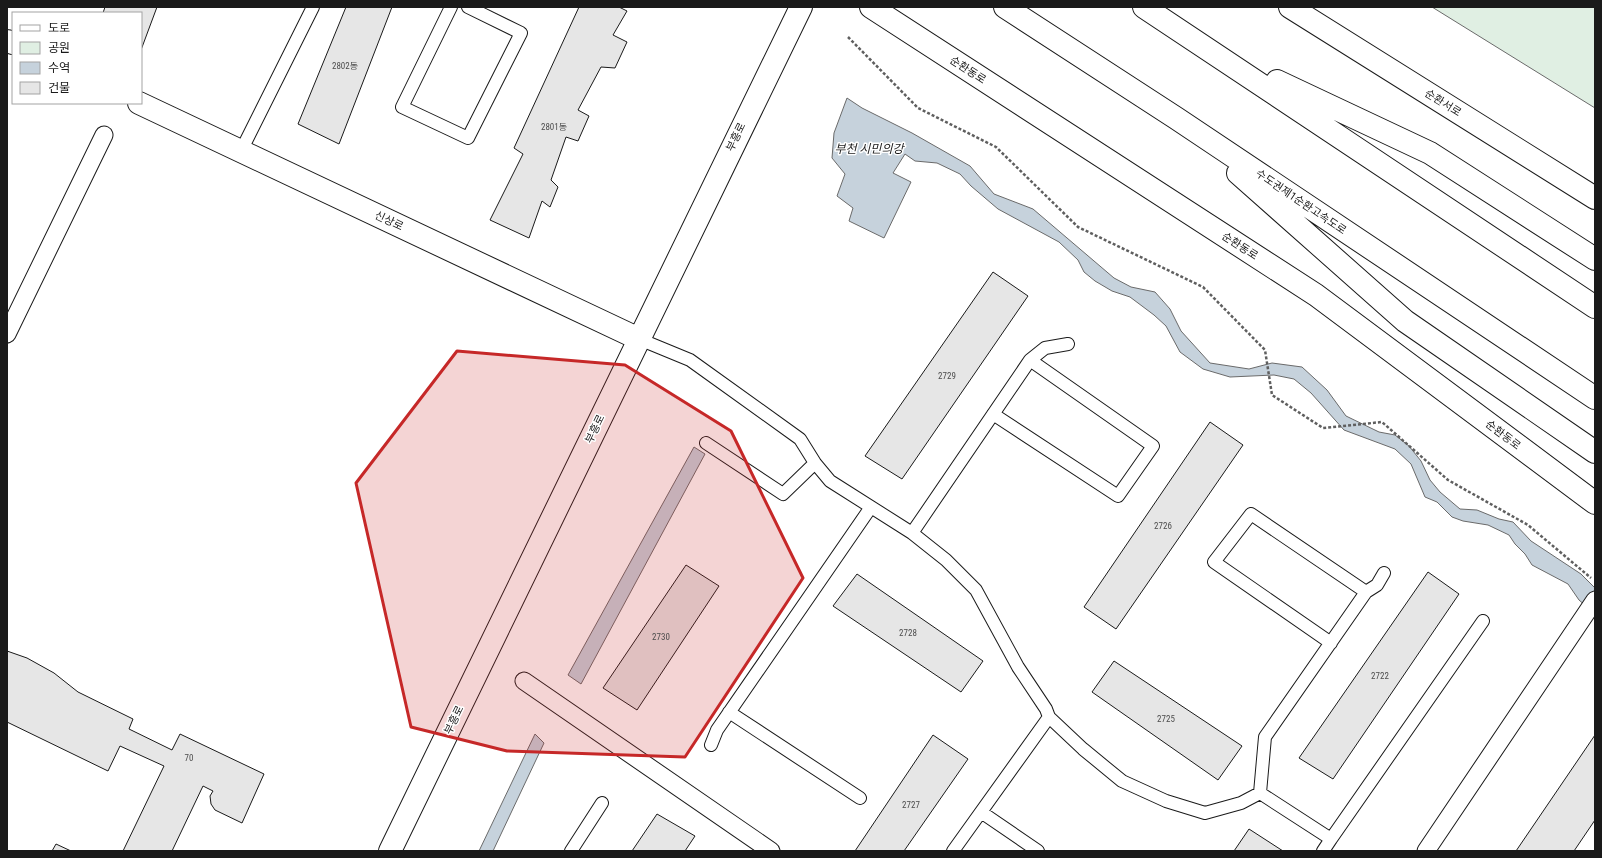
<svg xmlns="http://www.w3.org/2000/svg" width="1602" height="858" font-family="'Roboto Condensed','Noto Sans KR',sans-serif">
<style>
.green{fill:#e0efe3;stroke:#6a6a6a}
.water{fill:#c6d2dc;stroke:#6a6a6a}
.building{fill:#e6e6e6;stroke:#1a1a1a}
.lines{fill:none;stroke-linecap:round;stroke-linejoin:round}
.service-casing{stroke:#1a1a1a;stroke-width:14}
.pedestrian-casing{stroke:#1a1a1a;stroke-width:19}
.tertiary-casing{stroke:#1a1a1a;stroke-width:24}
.motorway-casing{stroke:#1a1a1a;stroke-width:24}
.path{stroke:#5f5f5f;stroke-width:2.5;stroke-dasharray:3 2;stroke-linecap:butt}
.service{stroke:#fff;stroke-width:12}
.pedestrian{stroke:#fff;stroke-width:17}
.tertiary{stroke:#fff;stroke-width:22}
.motorway{stroke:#fff;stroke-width:22}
.marked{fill:#c62828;fill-opacity:0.2;stroke:#c62828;stroke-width:3;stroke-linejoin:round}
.labels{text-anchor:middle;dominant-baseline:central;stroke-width:3;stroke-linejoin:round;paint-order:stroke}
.number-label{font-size:9px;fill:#4d4d4d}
.street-label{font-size:11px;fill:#1a1a1a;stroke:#fff}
.water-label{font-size:12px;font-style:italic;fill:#1a1a1a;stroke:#fff}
</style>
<rect width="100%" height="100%" fill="#fff"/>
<!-- green -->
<path class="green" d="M1432,7H1595V108Z"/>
<!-- water -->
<path class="water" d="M847,98L862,108L912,133L970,166L994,194L1033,209L1114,278L1131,287L1155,292L1170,309L1181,331L1210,363L1249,369L1272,363L1302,367L1327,390L1346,416L1379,432L1395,435L1409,446L1421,461L1430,480L1440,492L1460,509L1477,510L1499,519L1513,522L1531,541L1581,574L1595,588V614L1579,600L1568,584L1532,565L1525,554L1515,544L1509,535L1488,525L1463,521L1452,517L1437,502L1425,497L1411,464L1395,449L1344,430L1311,393L1294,379L1274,375L1230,377L1203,369L1180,352L1166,326L1154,315L1130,297L1112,291L1095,281L1084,272L1078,260L1059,242L998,209L971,186L960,174L937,163L915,161L905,154L893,173L911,182L884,238L849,221L853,208L837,196L845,174L832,158L834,133Z
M694,447L705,454L581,684L568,675Z
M535,734L544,743L493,851H479Z"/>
<!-- building -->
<path class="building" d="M105,7H157L141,50V13H103Z
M346,7H392L339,144L298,124Z
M579,7H619L627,11L613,35L627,42L615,68L601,67L578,110L589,116L578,141L566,137L551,180L558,187L550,207L542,201L529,238L490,220L523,154L514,148Z
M993,272L1028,296L902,479L865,456Z
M1210,422L1243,445L1116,629L1084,607Z
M686,565L719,586L637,710L603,688Z
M1428,572L1459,594L1333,779L1299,758Z
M857,574L983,661L961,692L833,606Z
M7,651L27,658L54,673L78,692L133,719L129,729L172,750L180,734L264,774L242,823L215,810L211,804L210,796L213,791L203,786L172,851H123L164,766L120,746L108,771L7,722Z
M1114,661L1242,746L1218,780L1092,692Z
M933,735L968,759L904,851H855Z
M1595,735V820L1574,851H1516Z
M657,814L695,836L685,851H632Z
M1249,829L1283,851H1234Z
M56,844L71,851H52Z"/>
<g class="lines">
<!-- service casing -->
<g class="service-casing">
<path id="service" d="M451,7L402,107L468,138L521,33L468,7
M241,151L313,7
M639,339L690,360L800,439L815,463L830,481L912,533L946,560L976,590L1018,667L1046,709L1049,717L1083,749L1122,781L1166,801L1205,813L1241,803L1260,793L1331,839L1483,621
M1030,360L1045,348L1068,344
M706,443L783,494L815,463
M912,533L1030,360L1153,446L1118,496L993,414
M1331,643L1214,562L1251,514L1366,592
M729,712L860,798
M711,745L717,730L871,507
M1260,793L1265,737L1366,592L1377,585L1384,573
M981,812L1038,851
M571,851L602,803
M953,851L1049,717
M1323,851L1331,839"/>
</g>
<!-- pedestrian casing -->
<g class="pedestrian-casing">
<path id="pedestrian" d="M7,334L104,135
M524,681L771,851
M1426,851L1595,600"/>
</g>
<!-- tertiary casing -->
<g class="tertiary-casing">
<path id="tertiary" d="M871,7L1316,295L1595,503
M1290,7L1595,198
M7,41L13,43
M139,103L639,339
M390,851L801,7"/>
</g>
<!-- motorway casing -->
<g class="motorway-casing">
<path id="motorway" d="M1005,7L1176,118L1595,398
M1144,7L1595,307
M1277,81L1430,153L1595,259
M1238,173L1405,321L1595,452"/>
</g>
<!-- path -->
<path class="path" d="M848,37L918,108L996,147L1078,227L1203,287L1265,350L1272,395L1323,428L1382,422L1448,480L1528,525L1591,578"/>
<!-- service -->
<use href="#service" class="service"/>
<!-- pedestrian -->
<use href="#pedestrian" class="pedestrian"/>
<!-- tertiary -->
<use href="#tertiary" class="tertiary"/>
<!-- motorway -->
<use href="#motorway" class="motorway"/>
</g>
<!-- marked area -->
<path class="marked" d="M457,351L625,365L731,431L803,578L685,757L507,751L411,727L356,483Z"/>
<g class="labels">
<!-- number labels -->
<g class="number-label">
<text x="345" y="66">2802동</text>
<text x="554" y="127">2801동</text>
<text x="947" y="376">2729</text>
<text x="1163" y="526">2726</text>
<text x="908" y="633">2728</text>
<text x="661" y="637">2730</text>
<text x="1380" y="676">2722</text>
<text x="1166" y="719">2725</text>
<text x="189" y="758">70</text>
<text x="911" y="805">2727</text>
</g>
<!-- street labels -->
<g class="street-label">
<text transform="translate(968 70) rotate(33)">순환동로</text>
<text transform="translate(1443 103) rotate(32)">순환서로</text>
<text transform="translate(736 137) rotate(-64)">부흥로</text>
<text transform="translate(1301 202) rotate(34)">수도권제1순환고속도로</text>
<text transform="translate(389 221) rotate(25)">신상로</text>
<text transform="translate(1240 246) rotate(33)">순환동로</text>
<text transform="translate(595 429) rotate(-64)">부흥로</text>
<text transform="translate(1503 435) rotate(37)">순환동로</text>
<text transform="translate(454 720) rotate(-64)">부흥로</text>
</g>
<!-- water labels -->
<g class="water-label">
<text x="869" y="149">부천 시민의강</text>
</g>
</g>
<!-- border -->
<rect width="1602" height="858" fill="none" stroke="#1a1a1a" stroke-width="16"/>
<!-- legend -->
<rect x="12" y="12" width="130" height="92" fill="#ffffff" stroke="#a3a3a3"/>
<rect x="20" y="25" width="20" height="6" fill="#ffffff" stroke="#a3a3a3"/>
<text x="48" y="32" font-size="12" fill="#1a1a1a">도로</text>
<rect x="20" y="42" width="20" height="12" fill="#e0efe3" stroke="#a3a3a3"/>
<text x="48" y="52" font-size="12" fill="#1a1a1a">공원</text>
<rect x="20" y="62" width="20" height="12" fill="#c6d2dc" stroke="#a3a3a3"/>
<text x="48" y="72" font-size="12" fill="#1a1a1a">수역</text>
<rect x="20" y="82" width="20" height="12" fill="#e6e6e6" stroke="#a3a3a3"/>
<text x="48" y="92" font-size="12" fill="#1a1a1a">건물</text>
</svg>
